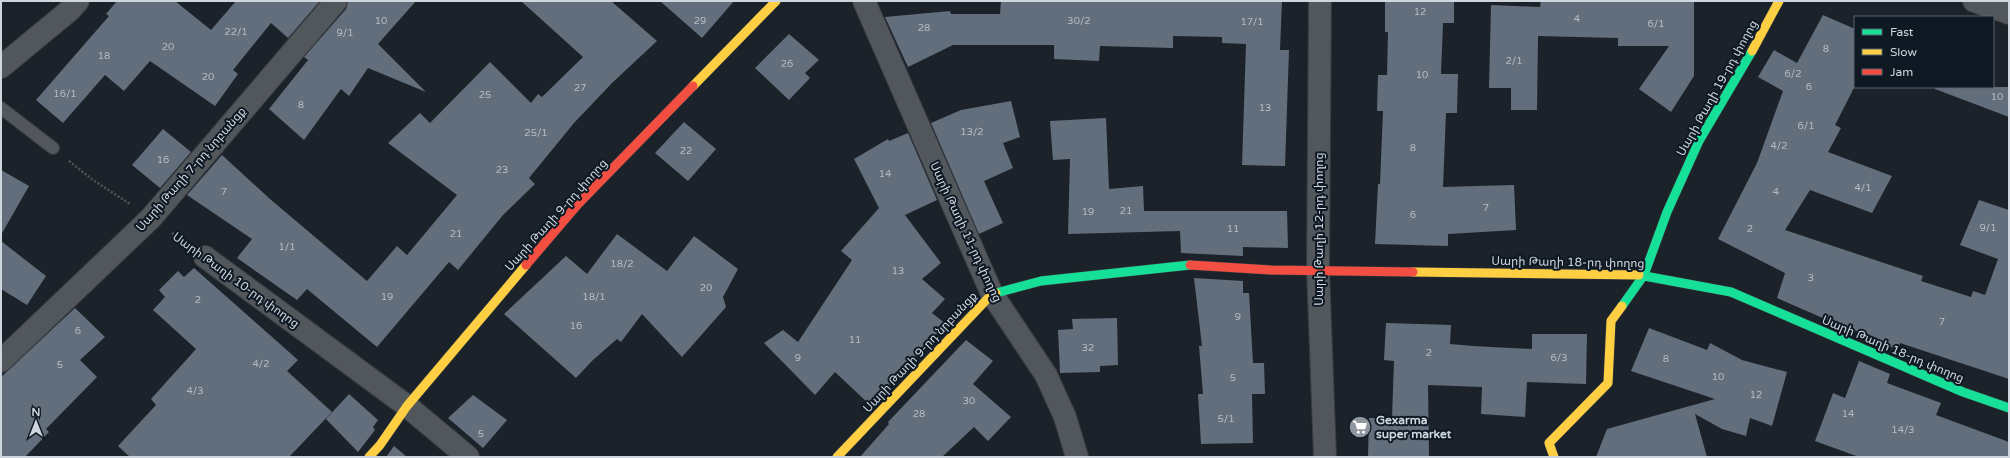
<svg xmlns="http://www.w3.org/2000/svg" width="2010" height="458" font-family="'Varela Round','Noto Sans Armenian',sans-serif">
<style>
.building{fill:#626e7c}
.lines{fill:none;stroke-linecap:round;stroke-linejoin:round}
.lane-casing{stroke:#383c42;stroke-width:14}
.street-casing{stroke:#383c42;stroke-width:24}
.fast-casing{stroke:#383c42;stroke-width:10}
.slow-casing{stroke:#383c42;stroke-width:10}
.jam-casing{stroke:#383c42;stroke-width:10}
.path{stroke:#505559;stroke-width:2.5;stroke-dasharray:2 2;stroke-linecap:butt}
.lane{stroke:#52575c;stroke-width:12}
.street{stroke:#52575c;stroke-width:22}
.fast{stroke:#16e098;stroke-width:9}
.slow{stroke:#ffcf43;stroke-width:9}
.jam{stroke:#f24e42;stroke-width:9}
.labels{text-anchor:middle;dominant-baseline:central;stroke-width:4;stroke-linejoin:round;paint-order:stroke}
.number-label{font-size:10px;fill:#b4bcc6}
.street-label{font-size:12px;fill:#cfd6de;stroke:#0e1924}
.poi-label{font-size:12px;font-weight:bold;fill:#cfd6de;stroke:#0e1924;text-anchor:start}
</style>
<rect width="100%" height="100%" fill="#1c2229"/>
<!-- building -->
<path class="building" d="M117,1H175L211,30L236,1H320L288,38L271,23L233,70L238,74L215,106L150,61L124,91L105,75L63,123L36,100L109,16L106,14Z
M348,1H416L378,44L426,92L368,68L349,96L341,89L304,140L269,109L308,60L304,57L346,9Z
M521,1H611L657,41L612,83L574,123L529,178L535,184L503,215L458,270L449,262L377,347L307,289L297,300L237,258L252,239L187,195L222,155L270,199L367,281L397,246L407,255L457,195L388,143L420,113L430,123L490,62L531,103L538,94L542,97L583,57Z
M660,1H734L702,38Z
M1001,1H1282L1280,50H1289L1285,166L1242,165L1246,44L1222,43V37L1173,36V48L1100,46L1099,61L1054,59V45H953L908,67L885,17L950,11L951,14H1000Z
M1385,1H1454V23H1443L1441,74H1458L1457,113H1446L1443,187L1514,185L1516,230L1448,234V246L1375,244L1378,184H1380L1383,111H1377L1378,75H1387L1388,32H1385Z
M1541,1H1694V76L1671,112L1639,89L1669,46H1618V38L1538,36L1537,110H1511V88H1489L1491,5L1540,7Z
M1823,15L1855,29V86L1835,125L1841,128L1828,152L1892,176L1872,213L1810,190L1785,230L1923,276L1921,281L1971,297L1973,291L1985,295L1998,259L1960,245L1979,200L2009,210V379L1900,343L1898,350L1868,337L1869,335L1841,326L1777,298L1785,273L1718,239L1757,163L1783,91L1758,77L1774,50L1797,63Z
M789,34L819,60L805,73L810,78L789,100L755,68Z
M1935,87H2009V117L1935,89Z
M1011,101L1020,137L1003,143L1013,168L984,181L1003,223L979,234L931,123L961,110Z
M1106,118L1109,189L1143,186L1144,211H1287L1288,248L1243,247V256L1181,253L1180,231L1068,234L1070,159L1053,160L1050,121Z
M684,122L716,149L688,181L655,153Z
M163,129L191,152L160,188L132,165Z
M908,133L937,200L905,215L941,263L922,279L945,299L932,313L946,324L870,405L835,372L815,395L764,343L783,330L798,342L852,260L841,251L879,208L854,159L888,139L889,141Z
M1,170L29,186L1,235Z
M617,234L667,271L694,236L738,269L723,297L726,307L682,357L642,314L621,342L617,339L593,360L576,378L504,314L566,256L587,274Z
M1,241L46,276L27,305L1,289Z
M194,268L298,360L287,371L332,412L289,457H130L118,446L156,405L151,399L196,349L153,310L165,297L159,290L178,271L184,277Z
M1194,278L1243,281V293H1249L1253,363H1264L1265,394H1252L1253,443L1201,444L1198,394H1203L1199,346H1202Z
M75,308L105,337L80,360L97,377L46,429L49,432L25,457H1V377Z
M1117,318L1118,365L1100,366V372L1060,373L1058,330L1073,329L1072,319Z
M1386,323L1451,325L1450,344L1473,346L1532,349V334H1587L1586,384L1527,382L1525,417L1481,414L1482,387L1428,385L1429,457H1368L1369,418H1392L1394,361L1384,360Z
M1649,328L1707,350L1710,343L1742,360L1787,372L1772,426L1750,418L1746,436L1722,429L1695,414L1707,457H1596L1607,429L1715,399L1631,371Z
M966,340L993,361L973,384L1011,417L988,441L974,427L942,457H860L889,424L888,422Z
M1859,361L1890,374L1887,383L1941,403L1936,415L2009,442V457H1859L1815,441L1833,393L1845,398Z
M349,394L378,420L373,427L375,430L358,452L326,419Z
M473,395L507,420L483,448L448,418Z
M394,446L407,457H386Z"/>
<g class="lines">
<!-- lane casing -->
<g class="lane-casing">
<path id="lane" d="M1,108L53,148"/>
</g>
<!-- street casing -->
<g class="street-casing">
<path id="street" d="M864,1L992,294L1046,375L1065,417L1077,457
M1320,1L1318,270L1325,457
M1974,1L2009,13
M1,67L70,10L78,1
M205,257L407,406L468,457
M1,361L151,218L336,1"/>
</g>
<!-- fast casing -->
<g class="fast-casing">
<path id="fast" d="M1639,275L1731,292L1963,392L2009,408
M996,293L1041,281L1190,265
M1622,306L1644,275L1667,212L1699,141L1752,51"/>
</g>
<!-- slow casing -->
<g class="slow-casing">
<path id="slow" d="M1752,51L1779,1
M693,86L776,1
M1413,272L1639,275
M369,457L380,445L407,406L526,265
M837,457L992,294L996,293
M1554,457L1549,443L1608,383L1611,321L1622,306"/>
</g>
<!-- jam casing -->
<g class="jam-casing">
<path id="jam" d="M526,265L578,204L693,86
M1190,265L1271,270L1413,272"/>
</g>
<!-- path -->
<path class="path" d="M69,161L93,180L130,204
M172,233L186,243"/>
<!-- lane -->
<use href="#lane" class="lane"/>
<!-- street -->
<use href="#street" class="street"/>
<!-- fast -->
<use href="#fast" class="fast"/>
<!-- slow -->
<use href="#slow" class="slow"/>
<!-- jam -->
<use href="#jam" class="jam"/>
</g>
<!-- icons -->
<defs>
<g id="supermarket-disc" transform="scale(1.15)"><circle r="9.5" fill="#90979f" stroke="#0e1924"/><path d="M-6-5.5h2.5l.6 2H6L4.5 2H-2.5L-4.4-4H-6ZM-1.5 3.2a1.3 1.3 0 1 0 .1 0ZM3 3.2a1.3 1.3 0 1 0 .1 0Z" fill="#fff"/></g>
</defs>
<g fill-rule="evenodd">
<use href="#supermarket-disc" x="1360" y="427"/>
</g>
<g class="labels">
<!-- number labels -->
<g class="number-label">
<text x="1420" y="12">12</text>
<text x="1577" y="19">4</text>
<text x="381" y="21">10</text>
<text x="700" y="21">29</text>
<text x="1079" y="21">30/2</text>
<text x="1252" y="22">17/1</text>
<text x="1656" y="24">6/1</text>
<text x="924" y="28">28</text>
<text x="236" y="32">22/1</text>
<text x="345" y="33">9/1</text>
<text x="168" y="47">20</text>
<text x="1826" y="49">8</text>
<text x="104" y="56">18</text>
<text x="1514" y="61">2/1</text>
<text x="787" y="64">26</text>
<text x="1793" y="74">6/2</text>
<text x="1422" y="75">10</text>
<text x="208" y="77">20</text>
<text x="1809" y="87">6</text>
<text x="580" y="88">27</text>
<text x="65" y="94">16/1</text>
<text x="485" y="95">25</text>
<text x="1997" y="97">10</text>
<text x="301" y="105">8</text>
<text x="1265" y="108">13</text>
<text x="1806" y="126">6/1</text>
<text x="972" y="132">13/2</text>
<text x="536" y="133">25/1</text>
<text x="1779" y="146">4/2</text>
<text x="1413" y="148">8</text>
<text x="686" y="151">22</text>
<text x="163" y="160">16</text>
<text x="502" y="170">23</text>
<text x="885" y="174">14</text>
<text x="1863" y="188">4/1</text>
<text x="224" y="192">7</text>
<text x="1776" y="192">4</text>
<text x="1486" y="208">7</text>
<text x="1126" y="211">21</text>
<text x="1088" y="212">19</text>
<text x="1413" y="215">6</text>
<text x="1988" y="228">9/1</text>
<text x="1233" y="229">11</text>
<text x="1750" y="229">2</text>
<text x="456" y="234">21</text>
<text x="287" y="247">1/1</text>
<text x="622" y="264">18/2</text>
<text x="898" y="271">13</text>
<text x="1811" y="278">3</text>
<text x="706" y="288">20</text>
<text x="387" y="297">19</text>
<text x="594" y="297">18/1</text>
<text x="198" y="300">2</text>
<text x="1238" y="317">9</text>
<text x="1942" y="322">7</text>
<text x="576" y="326">16</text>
<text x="78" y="331">6</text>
<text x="855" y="340">11</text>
<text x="1088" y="348">32</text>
<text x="1429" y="353">2</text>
<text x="798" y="358">9</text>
<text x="1559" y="358">6/3</text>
<text x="1666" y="359">8</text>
<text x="261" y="364">4/2</text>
<text x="60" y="365">5</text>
<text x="1718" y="377">10</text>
<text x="1233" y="378">5</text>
<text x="195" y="391">4/3</text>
<text x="1756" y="395">12</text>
<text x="969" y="401">30</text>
<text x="919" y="414">28</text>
<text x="1848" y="414">14</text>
<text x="1226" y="419">5/1</text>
<text x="1903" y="430">14/3</text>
<text x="481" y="434">5</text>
</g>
<!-- street labels -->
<g class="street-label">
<text transform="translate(1717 88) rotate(-61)">Սարի Թաղի 19-րդ փողոց</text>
<text transform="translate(191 169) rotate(-49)">Սարի Թաղի 7-րդ նրբանցք</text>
<text transform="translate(556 215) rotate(-48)">Սարի Թաղի 9-րդ փողոց</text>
<text transform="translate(1319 229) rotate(-90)">Սարի Թաղի 12-րդ փողոց</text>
<text transform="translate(966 232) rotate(65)">Սարի Թաղի 11-րդ փողոց</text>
<text transform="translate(1568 262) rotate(1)">Սարի Թաղի 18-րդ փողոց</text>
<text transform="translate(236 280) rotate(36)">Սարի Թաղի 10-րդ փողոց</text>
<text transform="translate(1893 349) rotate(23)">Սարի Թաղի 18-րդ փողոց</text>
<text transform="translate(920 352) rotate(-47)">Սարի Թաղի 9-րդ նրբանցք</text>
</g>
<!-- poi labels -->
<g class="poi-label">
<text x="1376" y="420">Gexarma<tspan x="1376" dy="14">super market</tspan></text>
</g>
</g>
<!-- border -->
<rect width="2010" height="458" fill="none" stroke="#cfd6de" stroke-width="4"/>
<!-- legend -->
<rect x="1854" y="16" width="140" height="72" fill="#0e1924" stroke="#5b656e"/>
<rect x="1862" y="29" width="20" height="6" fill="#16e098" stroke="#5b656e"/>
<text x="1890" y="36" font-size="12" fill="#cfd6de">Fast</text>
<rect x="1862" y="49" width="20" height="6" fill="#ffcf43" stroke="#5b656e"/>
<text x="1890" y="56" font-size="12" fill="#cfd6de">Slow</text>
<rect x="1862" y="69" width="20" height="6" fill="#f24e42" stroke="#5b656e"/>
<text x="1890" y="76" font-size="12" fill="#cfd6de">Jam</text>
<!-- north arrow -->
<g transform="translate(36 422)" stroke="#0e1924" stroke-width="3" paint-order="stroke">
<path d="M0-3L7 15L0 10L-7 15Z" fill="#cfd6de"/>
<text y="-6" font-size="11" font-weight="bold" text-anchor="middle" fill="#cfd6de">N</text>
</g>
</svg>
